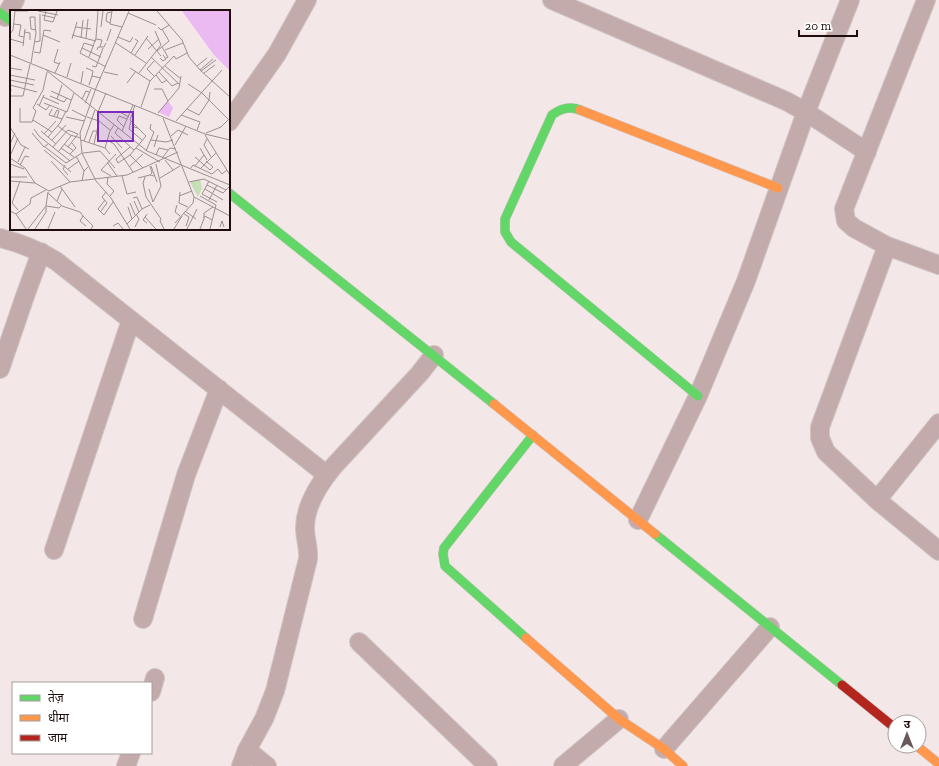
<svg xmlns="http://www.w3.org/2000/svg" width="939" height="766" font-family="'Zilla Slab','Noto Sans Devanagari',serif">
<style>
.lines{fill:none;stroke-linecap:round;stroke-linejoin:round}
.street-casing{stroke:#d0c5c5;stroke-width:20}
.fast-casing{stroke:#d0c5c5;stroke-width:10}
.slow-casing{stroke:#d0c5c5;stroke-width:10}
.jam-casing{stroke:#d0c5c5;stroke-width:10}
.street{stroke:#c3abab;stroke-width:18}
.fast{stroke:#63d668;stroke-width:9}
.slow{stroke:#ff974d;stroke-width:9}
.jam{stroke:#b3261e;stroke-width:9}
.inset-road{fill:none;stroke:#9e9090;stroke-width:1}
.view{fill:#7b2cbf;fill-opacity:0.15;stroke:#7b2cbf;stroke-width:2}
.inset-edge{fill:none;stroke:#1f0d0d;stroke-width:2}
</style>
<rect width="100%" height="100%" fill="#f3e7e7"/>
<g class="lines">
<!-- street casing -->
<g class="street-casing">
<path id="street" d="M552,0L786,101L806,112L867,152
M926,0L844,209L846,221L854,228L887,246L939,265
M5,17L15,0
M229,122L277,54L307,0
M0,238C20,243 38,250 56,261L327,475
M887,246L820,427V438L826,452L877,500L939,551
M0,369L24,299L41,252
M877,500L939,423
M638,520L698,396L746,281L806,112L850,0
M54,550L131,320
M143,619L186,475L219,389
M359,642L488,766
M151,692L155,678
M664,749L770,627
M247,750L267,766
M126,766L131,753
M241,766L247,750L264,719L275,691L308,559C309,548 305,538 305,528C305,505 319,484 333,467L420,373L434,355
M563,766L619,719"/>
</g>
<!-- fast casing -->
<g class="fast-casing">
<path id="fast" d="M0,13L11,21
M580,110C570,106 560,109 552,115L505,219V232L511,242L698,396
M229,193L494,404
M655,534L842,685
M526,638L445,566L443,554L444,548L533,435"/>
</g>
<!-- slow casing -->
<g class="slow-casing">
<path id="slow" d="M580,110L778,188
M494,404L655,534
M526,638L619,719L664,749L683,766
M917,746L939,764"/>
</g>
<!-- jam casing -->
<g class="jam-casing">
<path id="jam" d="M842,685L895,728"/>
</g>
<!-- street -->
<use href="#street" class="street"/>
<!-- fast -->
<use href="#fast" class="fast"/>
<!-- slow -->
<use href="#slow" class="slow"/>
<!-- jam -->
<use href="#jam" class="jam"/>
</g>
<!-- overview -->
<g transform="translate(10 10)">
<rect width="220" height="220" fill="#f3e7e7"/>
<path d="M190,169L192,178L188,187L180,172Z" fill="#c5e0b7"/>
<path d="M172,1H220V61L204,45ZM158,91L163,98L159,107L148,102Z" fill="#ebbaf3"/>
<path class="inset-road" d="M28,1L48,5M36,1L34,10L43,12L47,1M102,1L100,14L112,17M147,1L172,30L179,47L190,60L220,87M118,3L146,15M32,5L45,8M100,13L96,11L97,3L102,2M4,14L11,15L9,26L14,27M66,17L81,19M91,17L93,1M148,17L151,20L159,15M14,22L20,23V30M0,24L3,20L5,1H18M33,25L50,32M62,25L86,31M108,27L120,32L123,27M71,28L73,10M76,28L78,9M136,28L151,46M0,29L14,33M62,29L67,12M86,29L92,30L90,37M97,31L101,19M25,32L30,31V4M106,33L136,53M13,36L15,19M84,36L74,33L70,43L96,57M152,37L158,47L156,48M72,38L91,47M48,39L44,52L49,54M138,39L149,29M87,40L88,37H94L96,33M155,40L173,33M147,41L159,31L152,19M24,42L30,43L34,20L41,21M121,43L128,31L125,29M0,45L195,124L220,130M125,45L138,26M79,47L86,28L88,1M141,47L170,75M150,48L153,51L156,49L153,45M144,51L137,59L144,66M21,53L26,23L25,14V7H20L21,19L26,20M82,56L86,57L93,38M155,56L171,69M187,56L197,48M0,58L12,60M76,58L83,61L82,66M120,58L140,71M36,60L137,141L220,175M190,60L203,49M191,61L206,50M94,62L108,65M149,62L162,76L168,73M45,63L50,52M129,63L151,35L145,21M194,63L205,55M0,65L25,70M146,65L152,73L157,70M57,67L61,53M0,70L24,75M71,73L73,61M117,73L126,61M178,74L192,83L219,110M0,75L27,82M79,75L82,66L91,68M86,78L119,1M86,78L70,123L72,143L86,171L101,188L120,219M1,79L0,86H13L20,54M144,79H152L158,91M41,81L61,90M40,86L54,92L57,88M33,87L49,94M47,89L52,75M72,89L76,81L79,82M34,93L57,102L64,83M75,93L81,79M27,94L36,100L40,95M125,95L120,110L128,118M29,96L34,85M131,97L140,71L164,46L166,49L177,43M10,98V112H22L26,101L23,98L33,80L37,62M42,99L39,105L52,109M177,99L189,105L199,90L200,82M62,100L76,107M108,101L119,107M88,102L96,83M148,103L169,78L171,66M171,105L190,112L187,120M44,106L47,100L49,101L47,107M56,107L74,111M77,107L89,111L100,120M153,108L184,187L220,206M23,110L42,122M121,111L119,119L132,130M166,111L212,60M48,116L60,125L71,128M0,117L11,135L19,139M114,117L107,110L109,106L117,109M108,118L105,123L124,140M24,119L29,126L60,151M31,121L46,134M112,121L123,95M22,123L34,137L38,134M196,123L211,117L219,109M34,124L46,111M195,125L220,165M101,126L112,138M161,126L168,120L178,125M38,127L50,113L56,101M197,129L194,135L201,147M42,130L56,115M71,130L95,138L100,144M97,130L104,134L123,162M141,130L156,132L163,130M74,131L85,100M79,132L83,121H86M0,134L5,123M54,134L64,141M84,134L89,111M165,135L176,116M35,137L56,153L72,143M43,137L58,120L68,124L58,137M120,137L106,149L108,153L120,145L136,126L128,118L124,117M144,137L148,125M51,138L64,147M95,138L100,121L104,115M126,138L150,152M190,138L197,150M34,140L61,162M136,141L144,122L140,119L141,114M48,142L61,126M73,143L90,141L105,158M1,144L8,128M60,144L66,138L62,133M120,145L133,158M146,145L149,138L158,140M66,146L74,161M185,147L200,160M0,148L15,158L25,173M152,148L160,138L166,139M155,150L163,160M41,151L60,172M196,151L203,157L200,160M8,152L15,137M97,152L107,166M0,154L14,159M10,155L15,146L19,147M55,155L53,159L58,165M140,156L142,163L140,165L144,166M141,156L147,172M185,156L194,145M119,157L133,144M181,158L183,155L202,164L208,159L212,164L217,160M58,159L69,151M190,159L206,143M101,166L91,160L106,144M112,166L117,184L126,182M0,167H17M98,167L97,174L104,181L100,186M135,167L133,173L136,187L151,209L150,211L154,219M128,168L140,165M150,168L170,156M0,171L25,173L39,181L60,172L117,165L168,142M72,171L74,161L78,157M199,171L192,184L207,192M179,172L194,169L216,180M197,175L213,183L220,176M50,176L65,197M139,179L143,192L151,176L146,154M195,179L213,190M170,182L169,193L178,197M38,183L52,196L70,202L73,206L70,211L76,216M169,186L182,181M190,186L206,195L200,219M123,188L127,187L132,199M95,190L88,199L94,205L103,192M199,190L207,175M47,191L52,179M124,191L129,202M120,193L125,205M167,195L165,202L170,206M36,196L49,198L51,196M118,197L122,209M8,200L2,193L10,171M0,201L6,204L16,219M91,201L97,193L92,187L96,182M175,201L186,209M173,203L179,207L176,216M6,204L20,194L21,188L36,180M73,206L83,216L81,219M135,207L146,219M194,208V203L203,197M137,213L133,210L137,204M165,213L183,193L184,187M117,214L132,199L140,195M103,216L108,213L113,219M125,217L129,209L126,204M210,217L212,211L214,217M18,219L36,196L38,182M25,219L36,202V197M38,219L45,202M164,219L172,206M177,219L187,199M190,219L195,206L202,210"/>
<path class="view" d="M88,102H123V131H88Z"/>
<rect width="220" height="220" class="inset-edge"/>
</g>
<!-- legend -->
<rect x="12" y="682" width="140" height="72" fill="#ffffff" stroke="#a59e9e"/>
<rect x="20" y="695" width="20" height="6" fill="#63d668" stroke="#a59e9e"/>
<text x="48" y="702" font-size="12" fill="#1f0d0d">तेज़</text>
<rect x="20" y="715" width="20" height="6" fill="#ff974d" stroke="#a59e9e"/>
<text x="48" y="722" font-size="12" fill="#1f0d0d">धीमा</text>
<rect x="20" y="735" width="20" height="6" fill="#b3261e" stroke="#a59e9e"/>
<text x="48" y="742" font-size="12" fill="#1f0d0d">जाम</text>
<!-- north arrow -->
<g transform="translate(907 734)"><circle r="19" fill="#ffffff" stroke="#a59e9e"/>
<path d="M0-3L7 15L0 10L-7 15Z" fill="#695959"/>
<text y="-6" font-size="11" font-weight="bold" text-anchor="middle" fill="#1f0d0d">उ</text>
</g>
<!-- scale -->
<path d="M799 30v6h58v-6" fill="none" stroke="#1f0d0d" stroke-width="2"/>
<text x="805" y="30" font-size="12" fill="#1f0d0d" stroke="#ffffff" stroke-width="3" paint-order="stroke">20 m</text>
</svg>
